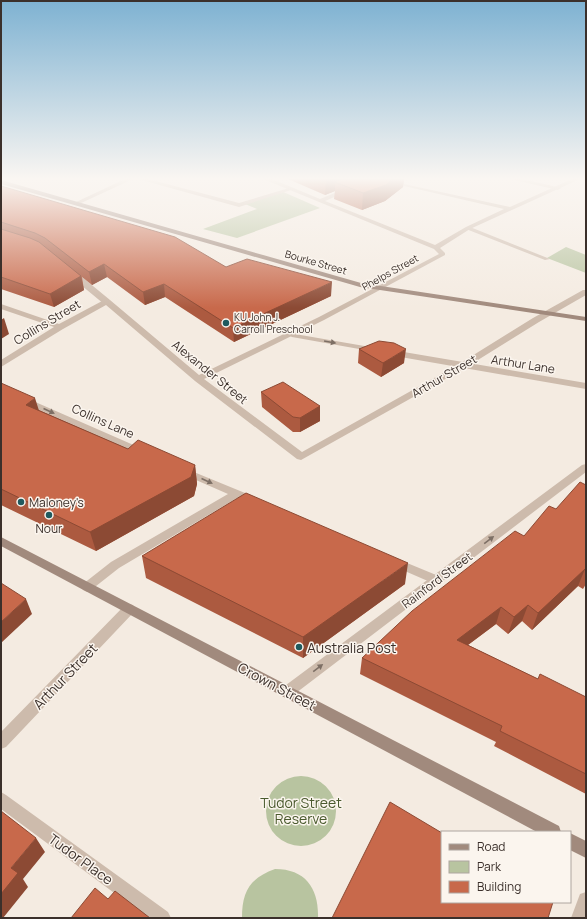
<svg xmlns="http://www.w3.org/2000/svg" width="587" height="919" font-family="Manrope,sans-serif">
<style>
.green{fill:#b8c4a0}
.lines{fill:none;stroke-linecap:round;stroke-linejoin:round}
.lane{fill:#cdbbac;fill-rule:evenodd}
.street{fill:#cdbbac;fill-rule:evenodd}
.secondary{fill:#a18a7d;fill-rule:evenodd}
.wall{fill:#ac5a40}
.shaded-wall{fill:#8c4a34}
.building{fill:#c8694b;stroke:#8c4a34}
.oneway{fill:#7d6f65}
.poi-dot{fill:#1f5a5e;stroke:#fbf5ee;stroke-width:1.5}
.labels{text-anchor:middle;dominant-baseline:central;stroke-width:3;stroke-linejoin:round;paint-order:stroke}
.far-street-label{font-size:10px;fill:#3b302b;stroke:#fbf5ee}
.far-poi-label{font-size:10px;fill:#3b302b;stroke:#fbf5ee;text-anchor:start}
.street-label{font-size:12px;fill:#3b302b;stroke:#fbf5ee}
.poi-label{font-size:12px;fill:#3b302b;stroke:#fbf5ee;text-anchor:start}
.near-poi-label{font-size:14px;fill:#3b302b;stroke:#fbf5ee;text-anchor:start}
.near-street-label{font-size:14px;fill:#3b302b;stroke:#fbf5ee}
.near-park-label{font-size:14px;fill:#4a5a2e;stroke:#fbf5ee}
</style>
<rect width="100%" height="100%" fill="#f4ebe1"/>
<!-- green -->
<path class="green" d="M281,191L320,208L237,238L203,229L257,209L245,204Z
M566,247L586,255V273L547,258Z
M266 811a35 35 0 1 1 70 0a35 35 0 1 1-70 0Z
M275,869C306,869 319,889 318,918H242C242,891 250,878 275,869Z"/>
<g class="lines">
<!-- lane -->
<path class="lane" d="M138,179H148L239,203L289,188L294,189L239,207Z
M510,179H523L561,188L558,190Z
M466,227H470L550,259L545,260L466,229Z
M70,272H76L110,300V304H104L70,276Z
M289,333L376,348L380,350L376,352L292,337L288,335Z
M392,350L586,383V389L389,355V351Z
M1,387L145,450L147,452L142,455L139,454L1,393Z
M184,468L257,498L258,501L257,504L253,505L237,498L119,568L91,590L87,592L83,590L81,587L83,584L111,562L228,494L180,473L179,471L180,469Z
M395,558L441,577L443,580L441,583L437,585L391,565L389,562L391,559Z"/>
<!-- street -->
<path class="street" d="M125,179H133L79,204L74,203Z
M263,179H272L320,199L347,188L361,179H368L351,190L325,201L435,245L466,227L504,209L404,186V184L510,207L572,179H580L470,229L440,248L445,253V255L324,320L204,379L302,452L459,364L533,318L583,290H586V295L539,322L465,368L301,460L297,459L195,381L106,305L63,329L1,367V360L54,327L1,309V304L59,324L104,300H110L199,375L319,317L439,254L434,249Z
M586,464V472L292,696L287,698L282,696L280,692L282,688L582,465Z
M129,604L133,605L135,609L133,613L6,747L1,749V732L125,605Z
M1,792L6,795L168,912L171,918H148L1,809Z
M586,892V918H571L580,894Z"/>
<!-- secondary -->
<path class="secondary" d="M1,180L361,283L586,317V321L360,287L1,184Z
M1,537L559,826L561,832H537L1,546Z
M570,833L586,841V858L570,850Z"/>
</g>
<!-- wall -->
<path class="wall" d="M288,179H404L403,187L385,201L362,210L334,199L335,191L325,195Z
M1,186L226,267L331,296L234,342L165,297L145,305L107,277L92,285L82,277L84,290L54,307L1,289Z
M359,349L404,363L381,377L358,363Z
M1,383L39,410L128,449L195,465L197,484L194,496L96,551L1,505Z
M261,392L320,406V421L300,432H293L262,407Z
M586,485V584L583,589L578,586L532,630L522,621L508,634L496,624L468,645L538,679L586,697V794L494,746L496,742L360,674L362,658L524,536Z
M142,556L405,584L303,658L146,578Z"/>
<!-- shaded-wall -->
<path class="shaded-wall" d="M326,179H358L335,182V191L325,195Z
M393,179H404L403,187L385,201L362,210L363,193Z
M104,264L107,277L92,285L89,272Z
M81,276L84,290L54,307L50,294Z
M332,282L331,296L234,342L233,328Z
M164,284L165,297L145,305L143,292Z
M4,318L9,334L1,339V320Z
M406,349L404,363L381,377L383,363Z
M35,398L41,417L26,405Z
M320,406V421L300,432V418Z
M195,465L197,484L194,496L96,551L90,532Z
M408,563L405,584L303,658V637Z
M585,569L578,586L532,630L538,613Z
M26,599L32,614L1,643V622Z
M528,605L522,621L508,634L514,617Z
M501,607L496,624L453,656L457,640Z
M36,838L45,852L23,879L28,887L3,918H1V894L11,868Z"/>
<!-- building -->
<path class="building" d="M341,179H393L386,185L363,193L335,182Z
M1,186L175,237L226,267L247,259L332,282L233,328L164,284L143,292L104,264L89,272L45,238L35,233L1,222Z
M1,229L30,238L39,242L81,276L50,294L1,277Z
M379,341L394,343L406,349L383,363L359,349Z
M283,382L320,406L300,418L293,417L261,392Z
M1,383L35,398L26,405L128,449L138,440L195,465L191,477L90,532L1,489Z
M580,482L586,485V570L585,569L538,613L528,605L514,617L501,607L457,640L538,679L540,674L586,697V774L500,731L502,726L362,658L412,611L515,531L524,536L549,506L556,509Z
M246,493L408,563L303,637L142,556Z
M1,583L26,599L1,622Z
M390,802L442,833V902H553L548,918H332Z
M1,811L36,838L11,868L18,873L1,894Z
M95,888L108,899L115,891L150,918H71Z"/>
<!-- one-way arrows -->
<defs><path id="oneway-solid" d="M-6-.8H1V-3.2L6.5 0L1 3.2V.8H-6Z"/></defs>
<g class="oneway">
<use href="#oneway-solid" transform="translate(330 342) rotate(10)"/>
<use href="#oneway-solid" transform="translate(49 411) rotate(24)"/>
<use href="#oneway-solid" transform="translate(207 481) rotate(24)"/>
<use href="#oneway-solid" transform="translate(489 540) rotate(-37)"/>
<use href="#oneway-solid" transform="translate(318 668) rotate(-37)"/>
</g>
<!-- sky -->
<linearGradient id="sky" x2="0" y2="1"><stop stop-color="#7eb2d2"/><stop offset="0.58" stop-color="#faf6f2"/><stop offset="1" stop-color="#faf6f2" stop-opacity="0"/></linearGradient>
<rect width="587" height="308" fill="url(#sky)"/>
<!-- markers -->
<g class="poi-dot">
<circle cx="226" cy="323" r="4"/>
<circle cx="21" cy="502" r="4"/>
<circle cx="49" cy="515" r="4"/>
<circle cx="299" cy="647" r="4"/>
</g>
<g class="labels">
<!-- far-street labels -->
<g class="far-street-label">
<text transform="translate(316 262) rotate(16)">Bourke Street</text>
<text transform="translate(390 272) rotate(-29)">Phelps Street</text>
</g>
<!-- far-poi labels -->
<g class="far-poi-label">
<text x="234" y="317">KU John J.<tspan x="234" dy="12">Carroll Preschool</tspan></text>
</g>
<!-- street labels -->
<g class="street-label">
<text transform="translate(47 322) rotate(-31)">Collins Street</text>
<text transform="translate(523 364) rotate(9)">Arthur Lane</text>
<text transform="translate(210 372) rotate(39)">Alexander Street</text>
<text transform="translate(444 376) rotate(-30)">Arthur Street</text>
<text transform="translate(103 421) rotate(24)">Collins Lane</text>
<text transform="translate(437 580) rotate(-37)">Rainford Street</text>
</g>
<!-- poi labels -->
<g class="poi-label">
<text x="29" y="502">Maloney's</text>
<text x="49" y="528" text-anchor="middle">Nour</text>
</g>
<!-- near-poi labels -->
<g class="near-poi-label">
<text x="307" y="647">Australia Post</text>
</g>
<!-- near-street labels -->
<g class="near-street-label">
<text transform="translate(65 676) rotate(-46)">Arthur Street</text>
<text transform="translate(277 686) rotate(28)">Crown Street</text>
<text transform="translate(81 859) rotate(36)">Tudor Place</text>
</g>
<!-- near-park labels -->
<g class="near-park-label">
<text x="301" y="802">Tudor Street<tspan x="301" dy="16">Reserve</tspan></text>
</g>
</g>
<!-- border -->
<rect width="587" height="919" fill="none" stroke="#3b302b" stroke-width="4"/>
<!-- legend -->
<rect x="441" y="831" width="130" height="72" fill="#fbf5ee" stroke="#aea6a0"/>
<rect x="449" y="844" width="20" height="6" fill="#a18a7d" stroke="#aea6a0"/>
<text x="477" y="851" font-size="12" fill="#3b302b">Road</text>
<rect x="449" y="861" width="20" height="12" fill="#b8c4a0" stroke="#aea6a0"/>
<text x="477" y="871" font-size="12" fill="#3b302b">Park</text>
<rect x="449" y="881" width="20" height="12" fill="#c8694b" stroke="#aea6a0"/>
<text x="477" y="891" font-size="12" fill="#3b302b">Building</text>
</svg>
